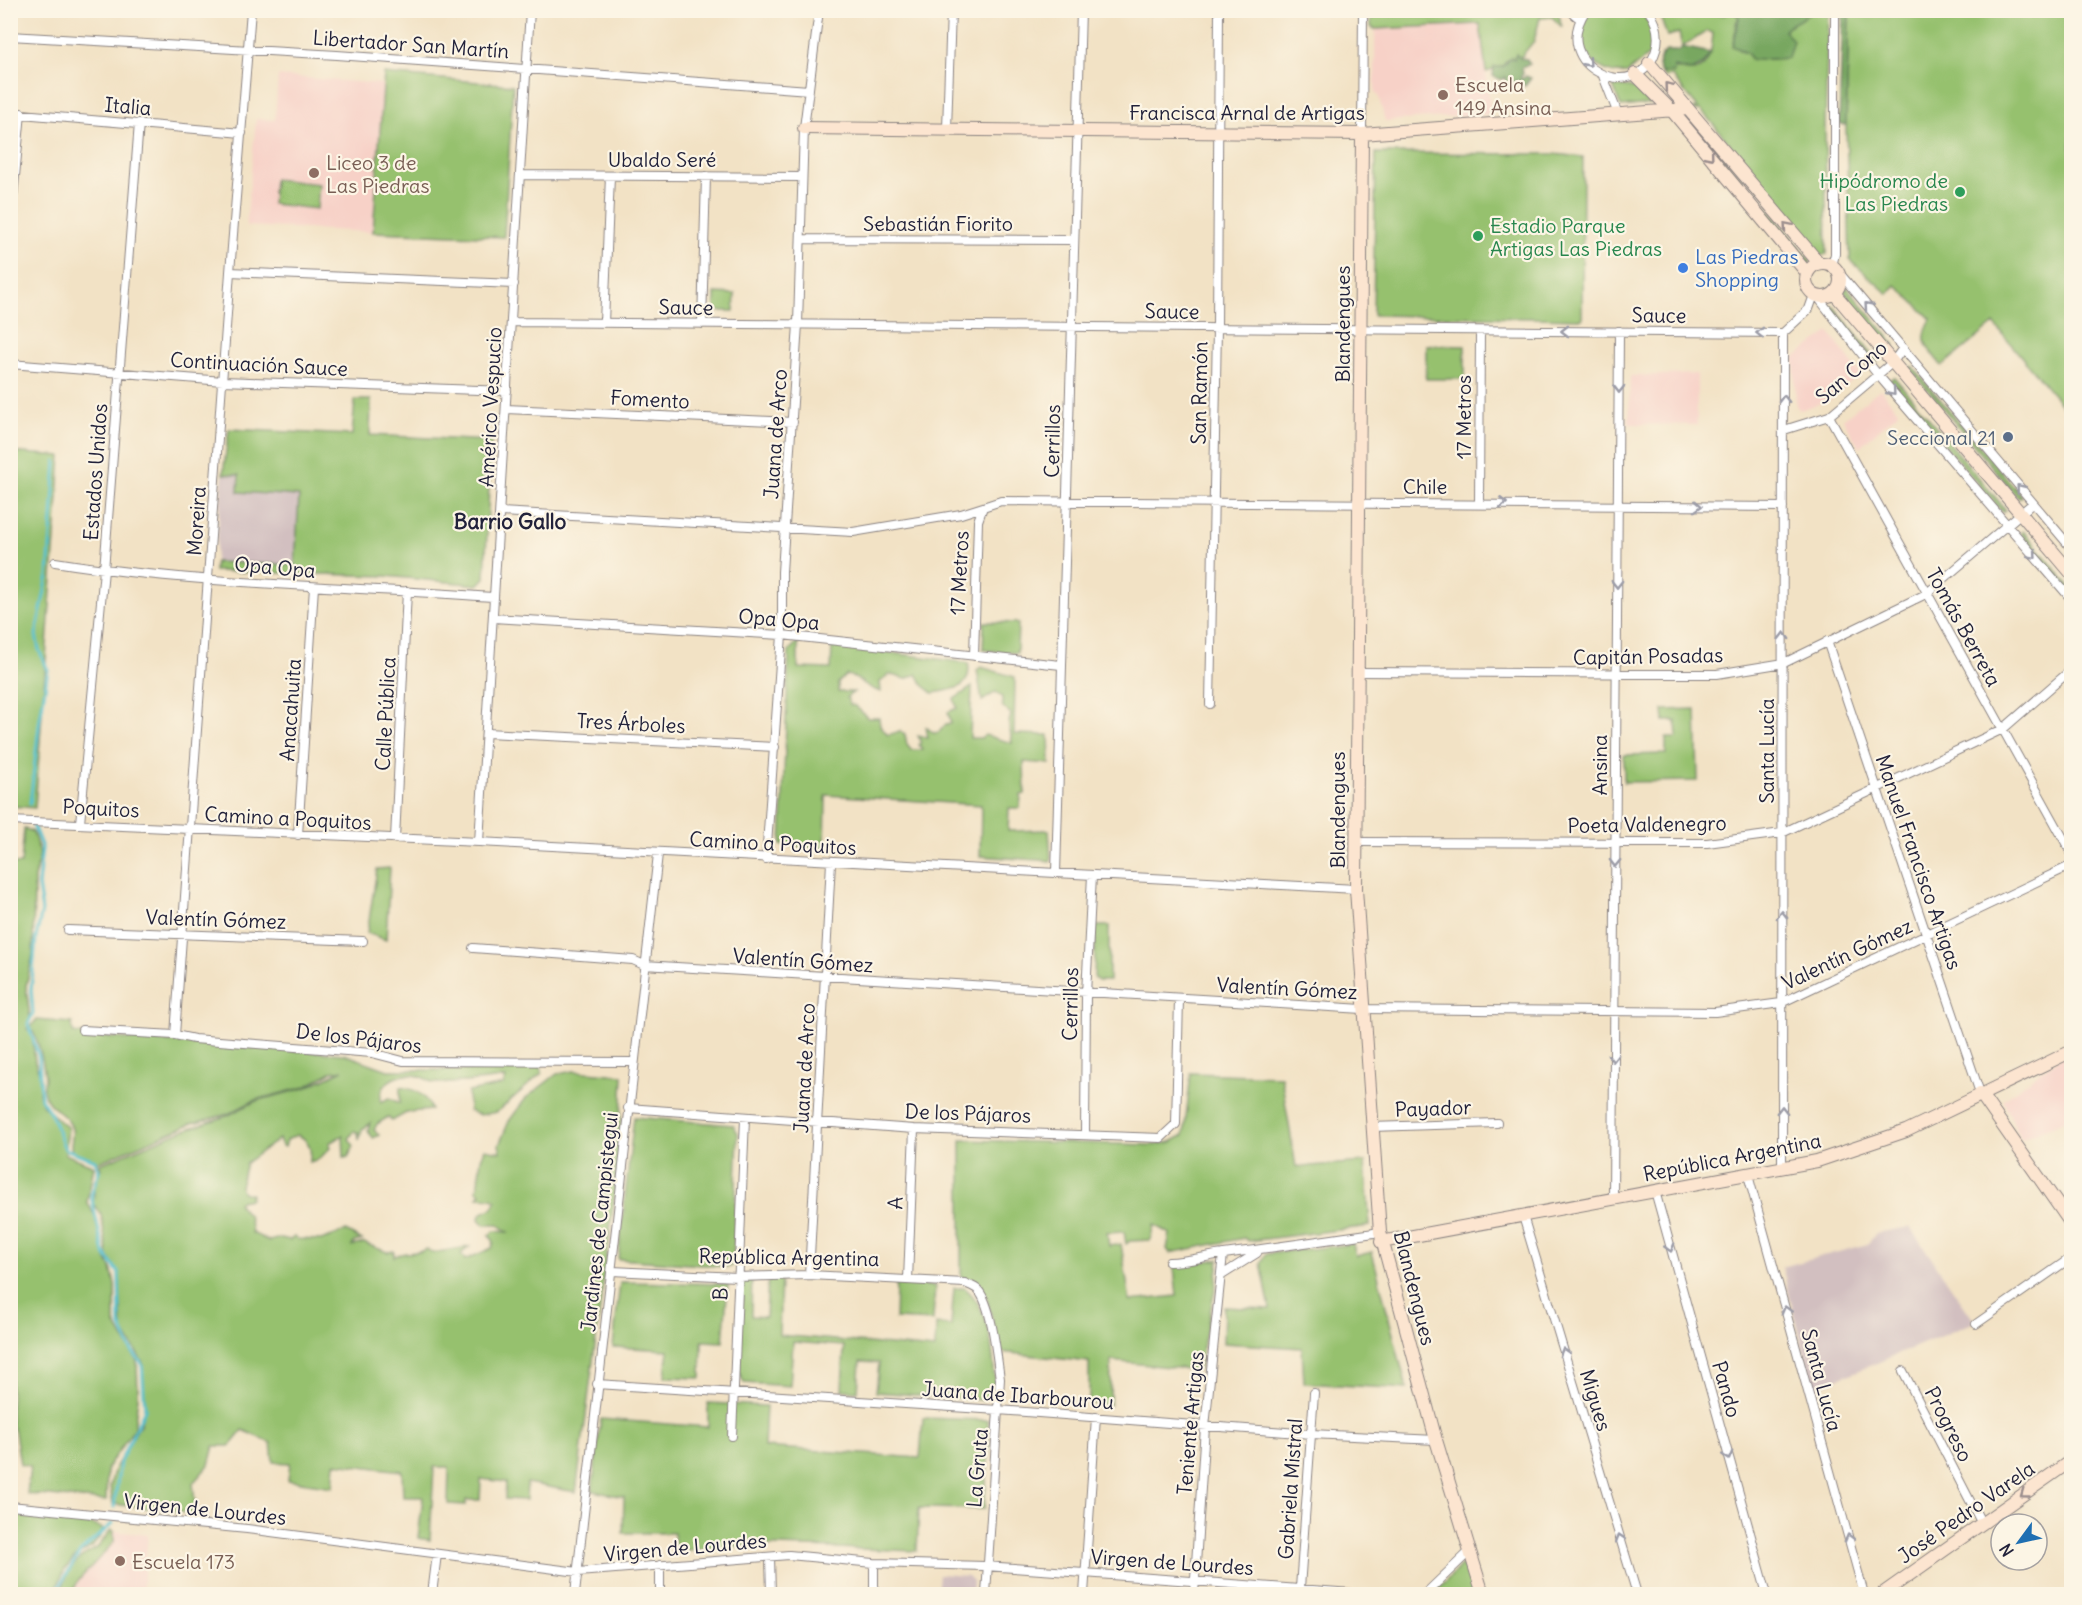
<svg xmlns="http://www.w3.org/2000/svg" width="2082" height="1605" font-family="Delius,sans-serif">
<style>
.built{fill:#f7d1c7}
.industrial{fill:#d2bfc0}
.green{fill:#96c16e;stroke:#5c7254;stroke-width:1.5}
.forest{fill:#78a761;stroke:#4d644e;stroke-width:1.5}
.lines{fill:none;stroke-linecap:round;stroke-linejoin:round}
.stream{stroke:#56c1d0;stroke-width:3}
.street-casing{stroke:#8a8280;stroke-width:10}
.secondary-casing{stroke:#8a8280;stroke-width:14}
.street{stroke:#fff;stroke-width:8}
.secondary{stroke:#fce5d0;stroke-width:12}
.oneway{stroke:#9c9ca7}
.oneway2{stroke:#9a8d8d}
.education-dot{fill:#8d6e63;stroke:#fcf5e5;stroke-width:2}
.leisure-dot{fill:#2e9e5b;stroke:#fcf5e5;stroke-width:2}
.shop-dot{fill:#3f7fe0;stroke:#fcf5e5;stroke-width:2}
.service-dot{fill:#5c6f8a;stroke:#fcf5e5;stroke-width:2}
.labels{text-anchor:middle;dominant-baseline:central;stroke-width:4.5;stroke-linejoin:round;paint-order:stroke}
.street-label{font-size:20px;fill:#22223b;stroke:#fcf5e5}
.education-label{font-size:20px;fill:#785e54;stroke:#fcf5e5;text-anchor:start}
.leisure-label{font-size:20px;fill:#27864d;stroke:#fcf5e5;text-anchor:end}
.shop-label{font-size:20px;fill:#366cbe;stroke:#fcf5e5;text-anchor:start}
.service-label{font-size:20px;fill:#4e5e75;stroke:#fcf5e5;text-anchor:end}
.neighbourhood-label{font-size:21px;font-weight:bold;fill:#22223b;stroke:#fcf5e5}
</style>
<rect width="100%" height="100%" fill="#fcf5e5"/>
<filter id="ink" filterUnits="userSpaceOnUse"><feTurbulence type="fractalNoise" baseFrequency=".0167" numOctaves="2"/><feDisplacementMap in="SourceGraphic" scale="12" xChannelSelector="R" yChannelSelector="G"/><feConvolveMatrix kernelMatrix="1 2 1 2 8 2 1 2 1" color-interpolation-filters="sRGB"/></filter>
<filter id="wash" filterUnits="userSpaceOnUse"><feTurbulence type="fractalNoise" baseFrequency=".008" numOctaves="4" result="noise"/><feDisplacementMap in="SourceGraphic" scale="24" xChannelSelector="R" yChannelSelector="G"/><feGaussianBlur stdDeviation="1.35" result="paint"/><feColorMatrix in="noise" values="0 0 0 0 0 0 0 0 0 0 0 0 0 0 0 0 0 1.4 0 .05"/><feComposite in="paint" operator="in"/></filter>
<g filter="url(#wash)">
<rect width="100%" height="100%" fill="#f2e2c5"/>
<!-- built -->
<path class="built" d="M1480,24L1491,114L1385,121L1378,94H1375V29Z
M278,76L383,84L373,232L246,226L256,119L275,120Z
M1829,332L1860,374L1832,399L1800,410L1796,406L1794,358Z
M1697,374V425L1629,424L1630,376Z
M1880,389L1899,412L1859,447L1843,419Z
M2070,1050L2071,1118L2021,1139L2003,1100Z
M114,1531L148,1535L142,1594H72L78,1581L114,1542Z"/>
<!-- industrial -->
<path class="industrial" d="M223,474L239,475V492L299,496L295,565L215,562Z
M1910,1227L1975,1322L1814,1389L1782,1267L1868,1244L1876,1233Z
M939,1574L968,1576L973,1581L972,1594H937Z"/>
<!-- green -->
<path class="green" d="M1557,10L1562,27L1552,17L1540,18L1534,41L1520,58L1507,60L1502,67L1486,72L1480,24L1375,29L1371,27V11Z
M1591,11H1640L1653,28L1654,51L1627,73C1593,78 1565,37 1591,11Z
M1658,11H1716V14L1724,15L1732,11L1739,17L1736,23L1739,51L1747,53L1752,60L1788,58L1784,31C1790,22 1804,20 1812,11H1828L1825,129L1827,254L1820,256L1813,252L1817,248L1764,184L1757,187L1753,182L1757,176L1701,110L1694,111L1693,109L1698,108L1672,76L1665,77L1661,73C1681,64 1674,71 1690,71C1710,71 1712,48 1713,33L1707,31L1682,47L1679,33L1667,36Z
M1849,11H2071V416L1994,324L1942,366C1927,347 1918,342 1931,319L1896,285L1888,294L1850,260L1846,125Z
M384,74L513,85L504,237L373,232Z
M1613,86L1635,88L1650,104L1621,107Z
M1691,119L1811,261L1808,265L1683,120Z
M1376,153L1554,154L1583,157L1582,319L1373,315Z
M274,179L319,184L317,209L272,204Z
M1846,286L1894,344V347H1891L1844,292Z
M715,293L735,294L734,311H715Z
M1826,305L1834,307L1878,362H1875Z
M1426,345L1465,346V379H1426Z
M1912,366L2022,496L2021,497L2018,498L1910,369Z
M1894,377L2005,509L2004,512H2002L1890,380Z
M355,400H371L370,435L491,441L485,578L478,585L386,576L214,571L215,562L295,565L299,496L238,492L239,475L223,474L229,429L352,435Z
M10,452L61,456L35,808L11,806Z
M2023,530L2071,588V594L2020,533Z
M984,622L1018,623L1017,653L983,650Z
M798,641V668L831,669L832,645L968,663C973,688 954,690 933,693L923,685L917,674L906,679L889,674L880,682L881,692C867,689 860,678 847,675L838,682V692H854L847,697L849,704L855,706L868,718H879L880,726L888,735L900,731L905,734L907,745L911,750H923L919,745L921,741L918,736L928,738L926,727L934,733L939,732L946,724L951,723L948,712L957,708L954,699L972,687L970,738H981L985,735L1012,743L1009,723L1011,714L1002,706V697L996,692L982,701L977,670L981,667L1015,677L1014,734L1049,735L1050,764L1024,762L1025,794L1021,795L1020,808H1009L1008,831L1049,830L1051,861L980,856L981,805L826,795L825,848L781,845L789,651Z
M1696,709L1698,781L1624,782V755L1666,754V738H1677L1676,721H1664L1663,710Z
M24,828L33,832L40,854L34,878L33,955L26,986L30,1018L27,1029L32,1033L35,1062L41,1078L39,1093L43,1106L68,1128L65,1154L94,1166L87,1202L95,1216L104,1254L111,1268L115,1285V1323L137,1361L138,1397L134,1429L107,1468L106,1501L27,1494L30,1466L20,1464L15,1432L11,1424L10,864H21Z
M390,868L386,940L367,933L377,869Z
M1096,926H1109V981H1098L1094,977Z
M36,1020L72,1023L73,1033L100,1037L344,1054L388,1070H458L541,1065L542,1073L497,1112L480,1115L469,1111L468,1092L503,1085L506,1078C483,1080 458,1084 436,1083C430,1083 429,1080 424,1078C405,1069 378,1079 381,1102L389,1098L400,1103V1087C415,1089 426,1094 431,1110L408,1112L392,1121L388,1117L377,1124L374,1130L379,1135L373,1138L368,1131L370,1123L362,1130L359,1140L358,1132L354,1131L349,1139L354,1146L348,1157L344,1158L343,1135L329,1143L330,1148L319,1159L309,1162C313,1150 309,1139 297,1135L287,1140L285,1147L282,1146L279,1139L246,1163L240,1186L242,1192L251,1194L250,1199L240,1201L238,1204L249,1216L252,1233L269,1241L281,1238L290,1240L294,1237L297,1239L321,1240L346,1231L362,1240L354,1242L352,1246L364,1243L387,1252L394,1251V1257C404,1250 417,1255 427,1249L432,1253L469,1247L461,1254L465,1260L492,1248L494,1242L489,1235L494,1231L508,1232L498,1225H484L479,1219L480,1214L493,1208L496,1201L492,1198L478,1197L481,1193L477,1191L481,1159L485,1149L501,1152L499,1145L509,1121L526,1098L557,1074L574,1071L623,1075L619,1160L576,1492L527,1483L526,1500L505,1499L506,1482L481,1479L480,1500H466V1505L448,1504L449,1467H434L430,1540L418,1538L423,1497H403L402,1471L335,1463L333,1487L288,1480L290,1463L273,1462L271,1443L243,1430L230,1446H214L209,1465L193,1483L196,1514L113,1504L110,1487L114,1470L141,1423L145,1405L143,1372V1363L122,1329L119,1274L108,1256L101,1214L93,1204L95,1180L101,1168L98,1165L181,1131L227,1116L256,1101L305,1088L343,1070L331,1072L305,1087L255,1100L228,1114L193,1123L99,1162L72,1152C69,1144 74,1137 72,1129C69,1114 48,1109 44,1094C42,1089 44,1085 45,1080C45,1070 38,1035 30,1028Z
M1191,1073L1281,1076L1296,1167L1365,1162L1370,1226L1249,1241L1244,1238L1170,1253L1167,1249L1170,1234L1154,1225L1150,1240L1130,1241L1126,1244L1124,1232L1107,1233L1109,1246L1121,1244L1130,1301L1177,1296L1174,1267L1219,1259L1216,1284L1198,1370L1111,1361L1110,1405L1089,1403V1362L1001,1352L985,1292L979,1284L961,1278V1140L1156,1145L1171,1142L1184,1135Z
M634,1117L733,1125L738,1133L733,1263L730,1267L618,1259Z
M1353,1244L1356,1256L1372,1252L1407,1389L1304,1383L1302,1348L1223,1343L1224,1307L1270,1309L1261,1263L1266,1254Z
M752,1277L751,1316L766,1317L768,1277L781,1278L779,1335L935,1349L936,1324L951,1326L954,1288H965C994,1313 993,1361 996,1397L982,1400L876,1392L879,1363L860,1362L858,1391L842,1390L844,1346L793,1342L790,1386L744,1383L739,1372L742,1283Z
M620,1282L728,1284L723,1342L702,1341L701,1378L665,1377L668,1350L613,1347Z
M896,1284L935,1286L933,1321L895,1319Z
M708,1403L766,1406L764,1447L920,1458L923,1418L988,1420L989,1446L984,1509L919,1508L917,1551L749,1545L675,1551L674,1533H623L624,1497L592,1491L601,1419L708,1427Z
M10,1516C29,1518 95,1518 104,1531L92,1547L77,1555L65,1569L54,1594H11Z
M111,1530L114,1531V1542L78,1581L72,1594H60L69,1570L81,1557L97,1548Z
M1462,1565L1469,1570L1476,1594H1433Z"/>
<!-- forest -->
<path class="forest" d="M1732,11H1812C1804,20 1790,22 1784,31L1793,40L1788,58L1752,60L1747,53L1732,46L1739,17Z
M1843,11H1849L1846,125L1839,124Z
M1682,47L1711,53L1702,65L1690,71L1674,67V73H1661L1658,66L1661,56L1666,51H1679Z
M1516,54L1520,58L1527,59L1530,64L1522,68L1523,74L1520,77L1522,79L1526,76L1531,78L1525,86L1517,81L1506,83V77L1501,80L1493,76L1494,67H1502L1512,57L1514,59Z"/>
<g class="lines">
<!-- stream -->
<path class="stream" d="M30,804L39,725L48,670L39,650L36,635L48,575L56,461
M33,825L42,848L38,885L42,911L36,938L31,990L33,1013L28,1024L39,1057L41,1099L51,1114L65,1149L95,1160L99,1171L91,1196L104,1253L119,1273L120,1324L131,1350L142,1364L145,1409L120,1462L114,1507
M55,1594L80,1552L113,1523"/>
</g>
</g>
<g filter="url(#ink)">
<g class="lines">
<!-- street casing -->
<g class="street-casing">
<path id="street" d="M1569,10L1580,19
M1586,10C1547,68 1639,107 1656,50C1660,35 1657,22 1648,10
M10,36L337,55L809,90
M1603,76L1618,114
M10,113L242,133
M947,129L951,10
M1362,134L1363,10
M520,175L802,177
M10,229L21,113
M801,239L1074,240
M1832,266L1835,254V10
M1836,269L2072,549
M230,272L514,284
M1817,296L1878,375L2072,600
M511,322L1783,333L1809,309L1814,295
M604,323L610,176
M702,324L706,176
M10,364L223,381L507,391
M506,409L793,422
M1829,416L2072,854
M1784,430L1829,416L1893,362L1903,348
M1479,503L1480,332
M500,512L853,532L961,514L983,507
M55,562C199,585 347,586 493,597
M493,618L782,635L1061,665
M1827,641L1980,1093
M974,656L978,521L983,507L1001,501L1783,507
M1358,672L1717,674L1784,663L1926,594L2033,503
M1210,704L1217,328L1219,10
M486,733L775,747
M10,821L479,842L1356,889
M80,823L104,570L139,123
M298,835L314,587
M395,839L407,591
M479,842L530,10
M1356,842L1707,843L1782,833L2003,729L2072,669
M766,859L782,635V572L798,324L804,128L819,10
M1056,873L1081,10
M68,930L363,941
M473,948L633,960L644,965L1363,1009L1715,1012L1781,1003L2072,865
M82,1030L175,1035L194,1039L372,1053L403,1061L633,1062
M175,1035L230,272L251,10
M628,1108L914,1129L1161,1138L1176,1124L1179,999
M1371,1127L1497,1123
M1085,1135L1086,994L1092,875
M1782,1169L1783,333
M1748,1175L1864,1594
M1655,1191L1767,1594
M1613,1200L1619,331
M1523,1216L1637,1594
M1169,1262C1188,1262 1205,1256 1224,1254C1276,1247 1328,1240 1380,1232
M612,1271L737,1277L809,1275L965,1283C969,1285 975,1287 978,1290C992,1305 997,1358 1000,1379L986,1594
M809,1275L831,862
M1222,1275L1257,1253
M908,1280L914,1129
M1976,1324L2072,1257
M1903,1371L1982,1524
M597,1384L998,1410L1311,1434L1436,1440
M732,1436L745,1118
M10,1506L247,1529L578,1572L789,1555L874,1563L985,1566L1084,1573L1365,1594
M770,1557L771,1594
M874,1563V1594
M1300,1588L1314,1393
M432,1594L437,1554
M575,1594L658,854
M660,1594V1565
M1084,1594L1096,1417
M1194,1594L1205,1427L1223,1254
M1425,1594L1470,1551"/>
</g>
<!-- secondary casing -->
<g class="secondary-casing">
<path id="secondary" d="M1649,63L1819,263
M1635,74L1673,112L1807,273
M804,128L1362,134L1688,109
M1362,134L1356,889L1380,1232L1436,1440L1483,1594
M1806 280a17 17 0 1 1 34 0a17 17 0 1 1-34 0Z
M1834,293L2072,574
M1980,1093L2072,1225
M1381,1242L1817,1161L1906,1131L2072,1051
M1882,1594L2072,1460"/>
</g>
<!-- street -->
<use href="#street" class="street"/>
<!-- secondary -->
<use href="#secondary" class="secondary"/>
</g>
<!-- one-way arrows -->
<defs><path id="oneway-chevron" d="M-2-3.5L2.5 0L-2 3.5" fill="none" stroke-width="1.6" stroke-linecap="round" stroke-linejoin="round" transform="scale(1.5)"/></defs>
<g class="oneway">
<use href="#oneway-chevron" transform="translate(1588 63) rotate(48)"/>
<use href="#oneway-chevron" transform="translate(1868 306) rotate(-131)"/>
<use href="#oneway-chevron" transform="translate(1565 331) rotate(180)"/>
<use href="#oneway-chevron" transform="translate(1760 333) rotate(-179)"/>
<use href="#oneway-chevron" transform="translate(1619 389) rotate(91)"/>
<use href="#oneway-chevron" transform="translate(1892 392) rotate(49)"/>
<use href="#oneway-chevron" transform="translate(1784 399) rotate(-91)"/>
<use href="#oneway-chevron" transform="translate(2020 488) rotate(-129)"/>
<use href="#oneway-chevron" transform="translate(1503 503)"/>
<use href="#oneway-chevron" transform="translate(1698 506) rotate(2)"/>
<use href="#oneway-chevron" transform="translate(2033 555) rotate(49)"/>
<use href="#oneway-chevron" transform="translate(1617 584) rotate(90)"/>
<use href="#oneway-chevron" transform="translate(1784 636) rotate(-90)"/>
<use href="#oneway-chevron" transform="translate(1615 863) rotate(91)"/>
<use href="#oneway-chevron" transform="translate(1782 915) rotate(-90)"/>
<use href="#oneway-chevron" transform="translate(1613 1058) rotate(90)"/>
<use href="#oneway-chevron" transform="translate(1782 1110) rotate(-90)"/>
<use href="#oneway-chevron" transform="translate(1670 1248) rotate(74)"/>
<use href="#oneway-chevron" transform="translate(1786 1310) rotate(-105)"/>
<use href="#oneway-chevron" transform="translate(1564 1352) rotate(-107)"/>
<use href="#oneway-chevron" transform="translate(1728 1456) rotate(74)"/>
<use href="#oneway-chevron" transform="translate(1620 1538) rotate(-107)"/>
<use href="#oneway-chevron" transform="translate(1849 1538) rotate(-105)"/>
</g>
<g class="oneway2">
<use href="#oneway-chevron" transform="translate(1668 86) rotate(-130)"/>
<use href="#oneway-chevron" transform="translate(1710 156) rotate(50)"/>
<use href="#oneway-chevron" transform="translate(1787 226) rotate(-131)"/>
<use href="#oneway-chevron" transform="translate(2024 1494) rotate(144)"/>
</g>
</g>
<!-- markers -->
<g class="education-dot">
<circle cx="1443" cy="95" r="6"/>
<circle cx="314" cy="173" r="6"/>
<circle cx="120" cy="1561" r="6"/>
</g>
<g class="leisure-dot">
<circle cx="1960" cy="192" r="6"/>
<circle cx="1478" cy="236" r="6"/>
</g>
<circle class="shop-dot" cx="1683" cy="268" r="6"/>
<circle class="service-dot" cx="2008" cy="437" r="6"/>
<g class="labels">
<!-- street labels -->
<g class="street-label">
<text transform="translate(411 44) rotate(4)">Libertador San Martín</text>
<text transform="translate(128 106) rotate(5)">Italia</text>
<text x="1247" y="112">Francisca Arnal de Artigas</text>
<text x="662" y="159">Ubaldo Seré</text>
<text x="938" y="223">Sebastián Fiorito</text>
<text transform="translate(686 307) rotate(1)">Sauce</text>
<text transform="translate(1172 311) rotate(1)">Sauce</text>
<text transform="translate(1659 315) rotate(1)">Sauce</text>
<text transform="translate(1342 324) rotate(-90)">Blandengues</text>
<text transform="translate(259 364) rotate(3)">Continuación Sauce</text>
<text transform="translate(1851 372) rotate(-40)">San Cono</text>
<text transform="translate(1199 393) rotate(-89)">San Ramón</text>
<text transform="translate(650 399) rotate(3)">Fomento</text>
<text transform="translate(490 407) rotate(-87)">Américo Vespucio</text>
<text transform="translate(1463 417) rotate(-90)">17 Metros</text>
<text transform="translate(775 434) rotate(-86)">Juana de Arco</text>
<text transform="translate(1052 441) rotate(-89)">Cerrillos</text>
<text transform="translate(95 472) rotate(-86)">Estados Unidos</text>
<text x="1425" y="486">Chile</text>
<text transform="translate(196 521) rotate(-86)">Moreira</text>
<text transform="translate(275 567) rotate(5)">Opa Opa</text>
<text transform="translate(959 573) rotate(-87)">17 Metros</text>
<text transform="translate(779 619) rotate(5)">Opa Opa</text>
<text transform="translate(1964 627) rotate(61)">Tomás Berreta</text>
<text transform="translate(1648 656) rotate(-1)">Capitán Posadas</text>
<text transform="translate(290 710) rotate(-86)">Anacahuita</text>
<text transform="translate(385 714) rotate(-87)">Calle Pública</text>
<text transform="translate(631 723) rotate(3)">Tres Árboles</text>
<text transform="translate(1766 751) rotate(-90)">Santa Lucía</text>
<text transform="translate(1599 765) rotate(-90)">Ansina</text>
<text transform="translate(101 808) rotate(3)">Poquitos</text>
<text transform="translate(1337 810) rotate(-90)">Blandengues</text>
<text transform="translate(288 818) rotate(3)">Camino a Poquitos</text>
<text transform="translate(1647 824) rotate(-1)">Poeta Valdenegro</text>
<text transform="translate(773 843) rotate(3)">Camino a Poquitos</text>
<text transform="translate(1919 862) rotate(71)">Manuel Francisco Artigas</text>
<text transform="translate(216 919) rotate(2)">Valentín Gómez</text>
<text transform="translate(1847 954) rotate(-25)">Valentín Gómez</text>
<text transform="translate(803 960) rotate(4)">Valentín Gómez</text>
<text transform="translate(1287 988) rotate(3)">Valentín Gómez</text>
<text transform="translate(1070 1004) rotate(-89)">Cerrillos</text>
<text transform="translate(359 1038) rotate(7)">De los Pájaros</text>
<text transform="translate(804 1068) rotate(-87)">Juana de Arco</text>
<text transform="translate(1433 1108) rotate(-2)">Payador</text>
<text transform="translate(968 1113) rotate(2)">De los Pájaros</text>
<text transform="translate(1732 1157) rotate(-11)">República Argentina</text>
<text transform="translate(895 1203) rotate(-88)">A</text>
<text transform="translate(599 1222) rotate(-84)">Jardines de Campistegui</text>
<text transform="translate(789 1257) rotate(1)">República Argentina</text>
<text transform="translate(1415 1288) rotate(76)">Blandengues</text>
<text transform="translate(720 1294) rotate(-88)">B</text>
<text transform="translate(1822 1380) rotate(75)">Santa Lucía</text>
<text transform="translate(1727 1389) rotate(74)">Pando</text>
<text transform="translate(1018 1395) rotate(4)">Juana de Ibarbourou</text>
<text transform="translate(1596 1400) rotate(73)">Migues</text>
<text transform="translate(1190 1423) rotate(-85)">Teniente Artigas</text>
<text transform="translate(1949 1424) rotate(63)">Progreso</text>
<text transform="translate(977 1468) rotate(-85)">La Gruta</text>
<text transform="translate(1290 1489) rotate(-86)">Gabriela Mistral</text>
<text transform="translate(205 1509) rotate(6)">Virgen de Lourdes</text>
<text transform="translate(1966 1512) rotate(-35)">José Pedro Varela</text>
<text transform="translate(685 1547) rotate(-5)">Virgen de Lourdes</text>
<text transform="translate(1172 1562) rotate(4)">Virgen de Lourdes</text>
</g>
<!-- education labels -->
<g class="education-label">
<text x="1455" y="84">Escuela<tspan x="1455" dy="23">149 Ansina</tspan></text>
<text x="326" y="162">Liceo 3 de<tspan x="326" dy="23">Las Piedras</tspan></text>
<text x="132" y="1561">Escuela 173</text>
</g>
<!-- leisure labels -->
<g class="leisure-label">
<text x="1948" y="180">Hipódromo de<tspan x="1948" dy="23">Las Piedras</tspan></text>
<text x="1490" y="225" text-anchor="start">Estadio Parque<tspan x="1490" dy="23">Artigas Las Piedras</tspan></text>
</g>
<!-- shop labels -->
<g class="shop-label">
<text x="1695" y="256">Las Piedras<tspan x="1695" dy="23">Shopping</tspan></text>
</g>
<!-- service labels -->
<g class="service-label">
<text x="1996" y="437">Seccional 21</text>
</g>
<!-- neighbourhood labels -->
<g class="neighbourhood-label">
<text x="510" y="521">Barrio Gallo</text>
</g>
</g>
<!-- margin -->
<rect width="2082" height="1605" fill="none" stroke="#fcf5e5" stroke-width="36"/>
<!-- north arrow -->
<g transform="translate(2019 1542) rotate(237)"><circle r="28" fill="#fcf5e5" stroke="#a5a1a1" stroke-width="1.5"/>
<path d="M0-4.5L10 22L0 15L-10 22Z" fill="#1f6fb2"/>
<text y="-9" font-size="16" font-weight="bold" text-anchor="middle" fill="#22223b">N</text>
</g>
</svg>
